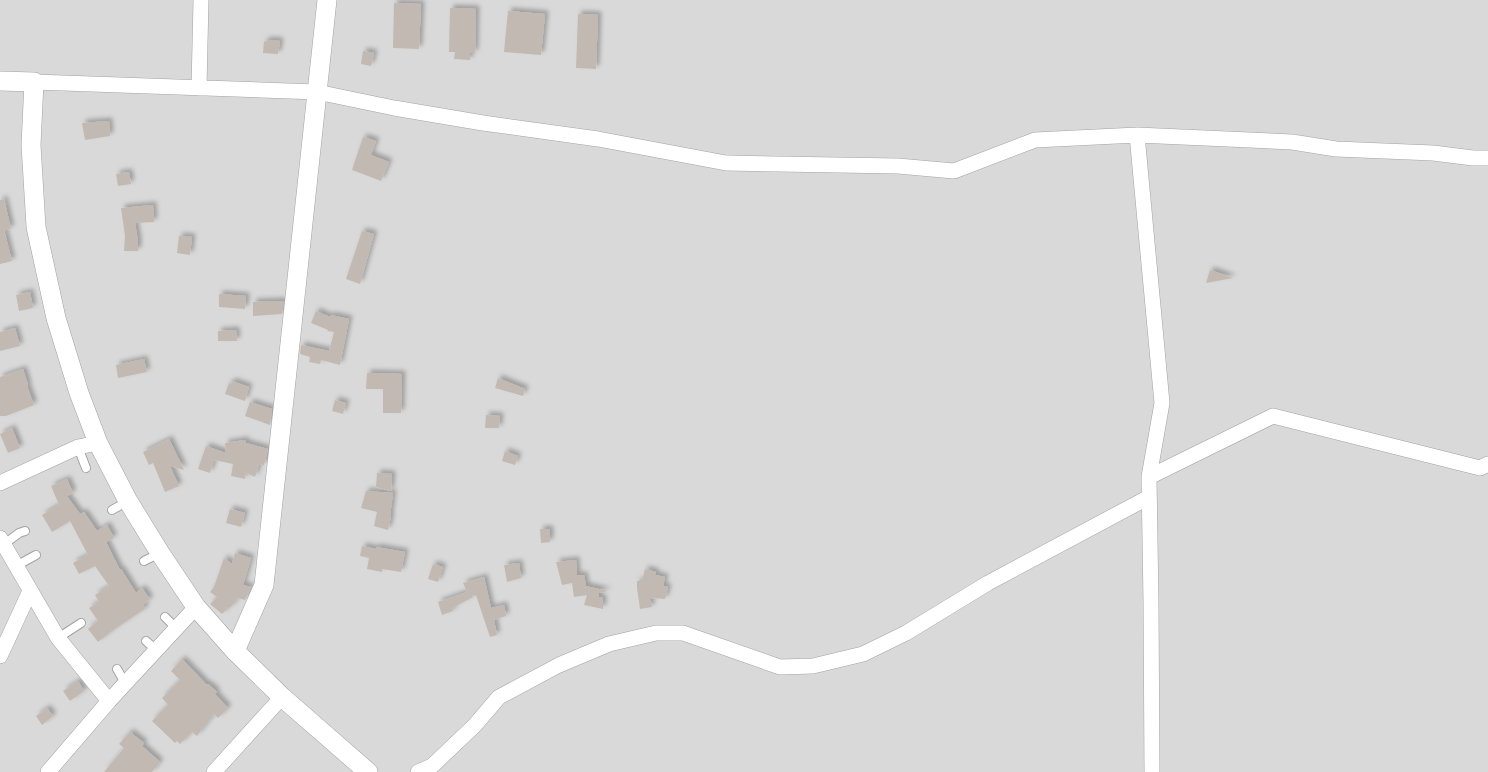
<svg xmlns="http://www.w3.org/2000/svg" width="1488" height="772" font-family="Manrope,sans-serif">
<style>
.residential{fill:#dad9d9}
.building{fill:#c2bab2;filter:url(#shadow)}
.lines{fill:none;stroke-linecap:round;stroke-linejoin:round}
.service-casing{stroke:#a3a3a3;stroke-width:10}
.minor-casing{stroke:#a3a3a3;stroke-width:16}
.tertiary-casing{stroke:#a3a3a3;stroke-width:20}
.service{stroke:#fff;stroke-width:8}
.minor{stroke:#fff;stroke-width:15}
.tertiary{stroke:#fff;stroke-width:19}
</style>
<defs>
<filter id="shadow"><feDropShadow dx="3.5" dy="-3.5" stdDeviation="2" flood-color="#0004"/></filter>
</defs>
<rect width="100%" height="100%" fill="#edebe2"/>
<!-- residential -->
<path class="residential" d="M0,0H1488V772H0Z"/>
<!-- building -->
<path class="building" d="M394,3L421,4L419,49L393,48Z
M450,8L476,9L475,53H470V60L454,59L455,52H449Z
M508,11L545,14L541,55L504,52Z
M578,14L598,15L596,69L576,68Z
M267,40L280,41L278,54L263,53L264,41L267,42Z
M363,51L374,53L371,66L361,64Z
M109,121L110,136L85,140L82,123Z
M363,137L376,141L371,155L389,162L381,181L352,170Z
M129,172L131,184L118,186L116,174Z
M4,199L11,229L4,230L12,261L0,264V200Z
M153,205L154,222L135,223L138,241V251H124L125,236L121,208Z
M362,231L374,234L360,284L346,279Z
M179,236L192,237L190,255L177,253Z
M1210,270L1233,278L1206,283Z
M30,292L33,308L19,311L16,295Z
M219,294L246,296L245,309L219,307Z
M284,301L282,314L253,316V302Z
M316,311L330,317L331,315L349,319L340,365L321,360L320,364L309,362L310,357L300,354L301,345L329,351L334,332L327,331L328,330L311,323Z
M15,328L20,346L0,351V332Z
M236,330L237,341H218V331Z
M144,359L147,372L118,378L116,365Z
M23,369L28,385L27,386L34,405L6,416H0V377Z
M367,373L402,374L401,413H383V389H366Z
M498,378L525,389L523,396L495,388Z
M232,381L249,387L245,401L225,394L229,383L231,384Z
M335,400L346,403L343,414L332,411Z
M250,402L272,409L270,425L245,416Z
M486,415L500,416L499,428H485Z
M12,428L20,448L8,453L0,434Z
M169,439L184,470L170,466L179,486L165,492L153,463L149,465L143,452Z
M245,440L246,443L268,449L264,465L259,464L255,477L246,473L245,479L231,476L233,464L214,460L210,473L198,469L206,446L226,453L225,443Z
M505,451L518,456L515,465L502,461Z
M377,473L392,474L391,491L376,487Z
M67,479L73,493L67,496L80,514L84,512L97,531L107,525L114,538L106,542L120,570L121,569L136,593L142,588L150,599L143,605L146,608L112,631L98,642L88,629L98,621L89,608L99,602L95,595L109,586L95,566L79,574L73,563L88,555L70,521L52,532L42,515L59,505L51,486Z
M366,491L393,493L390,516H391L388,530L374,526L377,512L361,508Z
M230,509L245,513L241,527L226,523Z
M540,529H550V542L541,543Z
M362,546L376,549V547L405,552L401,572L382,569V572L367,569L369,558L360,556Z
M235,553L251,558L243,585L251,587L245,600L238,598L230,608L229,607L222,614L210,604L217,597L210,592L214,587L224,558L232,564Z
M576,560L577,575H584L586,586L608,591L599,593L598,597L603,598V609L584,605L587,595L574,597L572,583L562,585L556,562Z
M519,563L521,578L507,582L504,565Z
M433,564L443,567L438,582L428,579Z
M645,569L656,572L655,575L665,577L663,586L668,587L665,599L650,598L652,607L640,609L637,588V581H642Z
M484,577L491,608L504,605L506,616L494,620L497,635L490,637L476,595H472L473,597L452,608L453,611L442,615L438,602L467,592L463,583Z
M182,659L207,685L208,684L217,692L215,694L228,708L218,718L214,714L197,736L192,732L180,744L177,741L175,743L152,721L168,705L162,698L180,680L171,671Z
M78,681L84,691L70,701L63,691Z
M47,708L53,716L42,725L36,716Z
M130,732L144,743L142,746L160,762L152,772H104L124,748L119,744Z"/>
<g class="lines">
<!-- service casing -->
<g class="service-casing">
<path id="service" d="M78,447L86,468
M112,510L128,501
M3,545L19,533L25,531
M144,561L160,553
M16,566L36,555
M165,617L176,628
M58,638L81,623
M146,641L156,650
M117,669L125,683"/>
</g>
<!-- minor casing -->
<g class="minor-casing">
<path id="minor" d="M34,82L317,92L394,108L483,123L598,139L726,163L898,166L954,171L1035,140L1137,135L1292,142L1336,149L1433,153L1473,158H1488
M199,88L201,0
M1137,135L1162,403L1149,477L1151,602L1152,772
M1149,477L1273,416L1480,468L1488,464
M0,483L78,447L98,443
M0,538L58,638L109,701
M0,656L30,591
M48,772L109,701L196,607
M214,772L282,697
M418,772L432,766L475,725L499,697L559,665L609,644L656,633H683L780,667L813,666L863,654L906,633L988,583L1149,497"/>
</g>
<!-- tertiary casing -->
<g class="tertiary-casing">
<path id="tertiary" d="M0,81L34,82L31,145L36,227L56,318L79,393L98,443L128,501L160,553L196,607L235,651L282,697L368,772
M235,651L264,585L327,0"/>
</g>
<!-- service -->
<use href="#service" class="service"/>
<!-- minor -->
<use href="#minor" class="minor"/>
<!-- tertiary -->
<use href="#tertiary" class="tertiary"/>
</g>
</svg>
